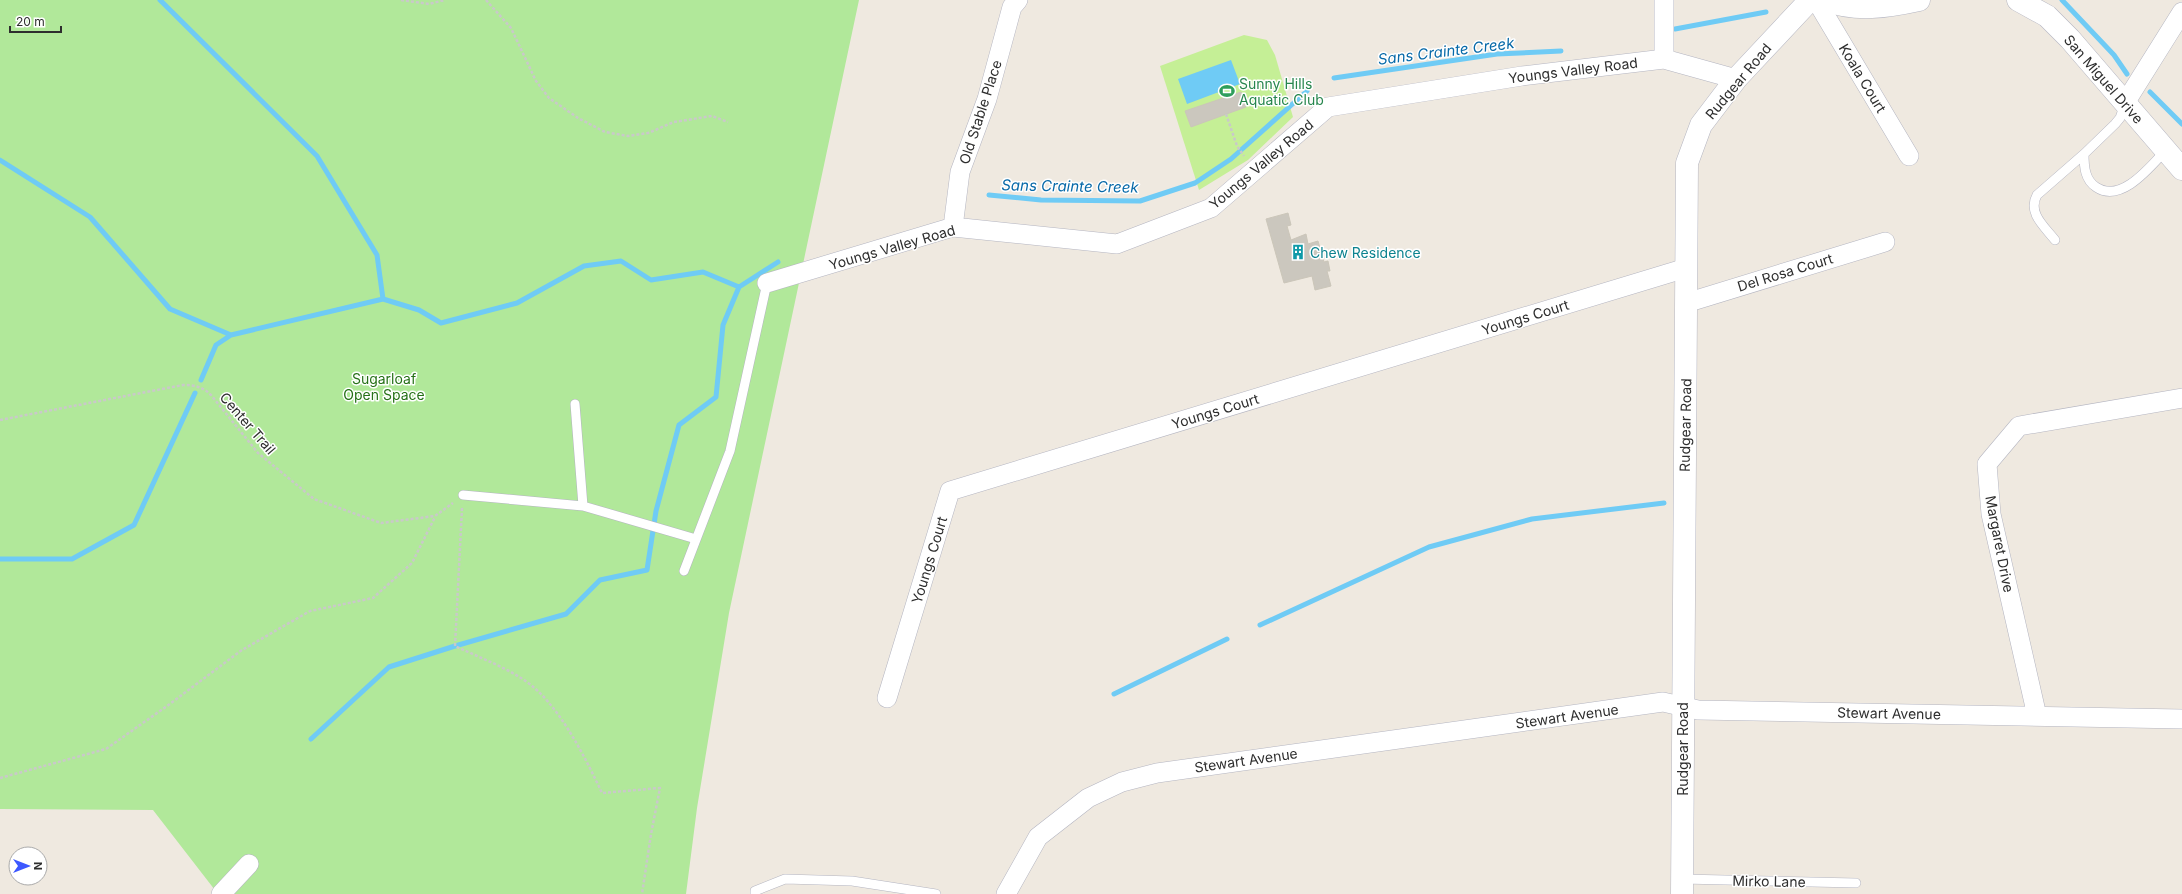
<svg xmlns="http://www.w3.org/2000/svg" width="2182" height="894" font-family="Inter,sans-serif">
<style>
.green{fill:#b1e89a}
.pitch{fill:#c5ef96}
.water{fill:#6fcbf5}
.lines{fill:none;stroke-linecap:round;stroke-linejoin:round}
.stream{stroke:#6fcbf5;stroke-width:5}
.building{fill:#cbc7be;stroke:#cbc6b9}
.service-casing{stroke:#b4b5c1;stroke-width:10}
.minor-casing{stroke:#b4b5c1;stroke-width:20}
.tertiary-casing{stroke:#b4b5c1;stroke-width:23}
.path{stroke:#c9c9c9;stroke-width:2.5;stroke-dasharray:3 2;stroke-linecap:butt}
.service{stroke:#fff;stroke-width:9}
.minor{stroke:#fff;stroke-width:19}
.tertiary{stroke:#fff;stroke-width:22}
.labels{text-anchor:middle;dominant-baseline:central;stroke-width:3;stroke-linejoin:round;paint-order:stroke}
.street-label{font-size:14px;fill:#2e2e2e;stroke:#fff}
.leisure-label{font-size:14px;fill:#27864d;stroke:#fff;text-anchor:start}
.culture-label{font-size:14px;fill:#0d838f;stroke:#fff;text-anchor:start}
.park-label{font-size:14px;fill:#267117;stroke:#fff}
.water-label{font-size:15px;font-style:italic;fill:#0769a8;stroke:#fff}
</style>
<rect width="100%" height="100%" fill="#efe9e0"/>
<!-- green -->
<path class="green" d="M0,0H859L729,613L697,808L686,894H218L153,810L0,809Z"/>
<!-- pitch -->
<path class="pitch" d="M1244,35L1267,40L1275,55L1293,117L1248,160L1199,190L1160,66Z"/>
<!-- water -->
<path class="water" d="M1231,60L1240,84L1187,104L1178,79Z"/>
<g class="lines">
<!-- stream -->
<path class="stream" d="M160,0L317,156L377,255L383,299
M2062,0L2114,55L2127,74
M1675,29L1766,12
M1334,78L1497,54L1561,51
M2150,92L2182,124
M0,160L90,217L170,309L231,335
M989,195L1041,200L1140,201L1195,183L1231,159L1307,91
M383,299L419,310L441,323L517,303L584,266L621,261L651,280L703,272L739,287L778,262
M201,380L216,345L231,335L383,299
M0,559H72L134,525L195,393
M1260,625L1429,547L1532,519L1664,503
M1114,694L1227,639
M311,739L389,667L455,646L566,614L600,580L647,570L656,511L679,425L716,397L723,325L739,287"/>
</g>
<!-- building -->
<path class="building" d="M1241,92L1246,107L1191,127L1185,111Z
M1288,213L1291,225L1287,226L1291,240L1306,234L1308,244L1318,241L1324,262L1328,261L1330,271H1327L1331,286L1315,290L1312,276L1284,283L1266,219Z"/>
<g class="lines">
<!-- service casing -->
<g class="service-casing">
<path id="service" d="M2084,154C2084,167 2085,180 2096,187C2121,204 2150,167 2166,150
M2055,240C2045,227 2027,213 2037,195L2084,154L2115,124L2120,118L2125,104
M575,404L583,506L696,539
M463,495L583,506
M684,571L730,451L767,283
M1682,879L1856,883
M755,894V891L785,879L852,881L936,894"/>
</g>
<!-- minor casing -->
<g class="minor-casing">
<path id="minor" d="M1664,0V59
M1816,0L1909,156
M2125,103L2182,12
M953,227L960,172L987,99L1012,7L1018,0
M767,283L953,227L1117,244L1211,208L1328,107L1522,76L1664,59L1736,79
M1686,303L1885,242
M887,698L950,491L1686,268
M2037,716L1991,514L1987,464L2019,426L2182,398
M221,894L249,864
M1006,894L1038,837L1088,798L1122,782L1157,773L1663,702L1698,710L2182,719"/>
</g>
<!-- tertiary casing -->
<g class="tertiary-casing">
<path id="tertiary" d="M1825,0C1856,12 1887,7 1919,0
M2018,0L2047,16L2070,39L2182,169
M1682,894L1687,163L1701,125L1736,79L1810,0"/>
</g>
<!-- path -->
<path class="path" d="M401,0L429,4L445,0
M486,0L511,28L536,81L549,98L578,118L605,132L628,136L648,133L674,122L712,116L728,122
M1226,114L1237,146L1244,156
M0,420L183,385C195,385 203,387 211,395L258,453L314,499L381,523L435,516L453,503
M462,508L455,646C478,657 503,666 524,680C558,702 585,757 602,793L660,788L651,834L642,894
M0,778L106,749L167,706L242,650L310,611L373,598L412,563L435,517"/>
<!-- service -->
<use href="#service" class="service"/>
<!-- minor -->
<use href="#minor" class="minor"/>
<!-- tertiary -->
<use href="#tertiary" class="tertiary"/>
</g>
<!-- icons -->
<defs>
<g id="stadium-bare" transform="scale(1.2)"><path d="M0-5a6.5 5 0 1 0 0 10a6.5 5 0 1 0 0-10ZM-3.5-1.8h7v3.6h-7Z" fill="#2e9e5b" stroke="#fff" stroke-width="2.5" paint-order="stroke"/></g>
<g id="building-bare" transform="scale(1.2)"><path d="M-4-6H4V6H1V3H-1V6H-4ZM-2.5-4.3h1.7v1.8h-1.7ZM.8-4.3h1.7v1.8H.8ZM-2.5-1h1.7V.8h-1.7ZM.8-1h1.7V.8H.8Z" fill="#0f9aa8" stroke="#fff" stroke-width="2.5" paint-order="stroke"/></g>
</defs>
<g fill-rule="evenodd">
<use href="#stadium-bare" x="1227" y="91"/>
<use href="#building-bare" x="1298" y="252"/>
</g>
<g class="labels">
<!-- street labels -->
<g class="street-label">
<text transform="translate(1573 70) rotate(-7)">Youngs Valley Road</text>
<text transform="translate(1863 78) rotate(59)">Koala Court</text>
<text transform="translate(2104 79) rotate(49)">San Miguel Drive</text>
<text transform="translate(1738 81) rotate(-50)">Rudgear Road</text>
<text transform="translate(980 112) rotate(-72)">Old Stable Place</text>
<text transform="translate(1261 164) rotate(-40)">Youngs Valley Road</text>
<text transform="translate(892 247) rotate(-16)">Youngs Valley Road</text>
<text transform="translate(1785 272) rotate(-17)">Del Rosa Court</text>
<text transform="translate(1525 317) rotate(-17)">Youngs Court</text>
<text transform="translate(1215 411) rotate(-17)">Youngs Court</text>
<text transform="translate(248 423) rotate(49)">Center Trail</text>
<text transform="translate(1685 425) rotate(-89)">Rudgear Road</text>
<text transform="translate(2000 544) rotate(79)">Margaret Drive</text>
<text transform="translate(929 560) rotate(-73)">Youngs Court</text>
<text transform="translate(1889 713) rotate(1)">Stewart Avenue</text>
<text transform="translate(1567 716) rotate(-8)">Stewart Avenue</text>
<text transform="translate(1682 749) rotate(-90)">Rudgear Road</text>
<text transform="translate(1246 760) rotate(-8)">Stewart Avenue</text>
<text transform="translate(1769 881) rotate(1)">Mirko Lane</text>
</g>
<!-- leisure labels -->
<g class="leisure-label">
<text x="1239" y="83">Sunny Hills<tspan x="1239" dy="16">Aquatic Club</tspan></text>
</g>
<!-- culture labels -->
<g class="culture-label">
<text x="1310" y="252">Chew Residence</text>
</g>
<!-- park labels -->
<g class="park-label">
<text x="384" y="378">Sugarloaf<tspan x="384" dy="16">Open Space</tspan></text>
</g>
<!-- water labels -->
<g class="water-label">
<text transform="translate(1446 51) rotate(-7)">Sans Crainte Creek</text>
<text transform="translate(1070 186) rotate(1)">Sans Crainte Creek</text>
</g>
</g>
<!-- north arrow -->
<g transform="translate(28 866) rotate(90)"><circle r="19" fill="#ffffff" stroke="#ababab"/>
<path d="M0-3L7 15L0 10L-7 15Z" fill="#3d58ff"/>
<text y="-6" font-size="11" font-weight="bold" text-anchor="middle" fill="#2e2e2e">N</text>
</g>
<!-- scale -->
<path d="M10 26v6h51v-6" fill="none" stroke="#2e2e2e" stroke-width="2"/>
<text x="16" y="26" font-size="12" fill="#2e2e2e" stroke="#ffffff" stroke-width="3" paint-order="stroke">20 m</text>
</svg>
